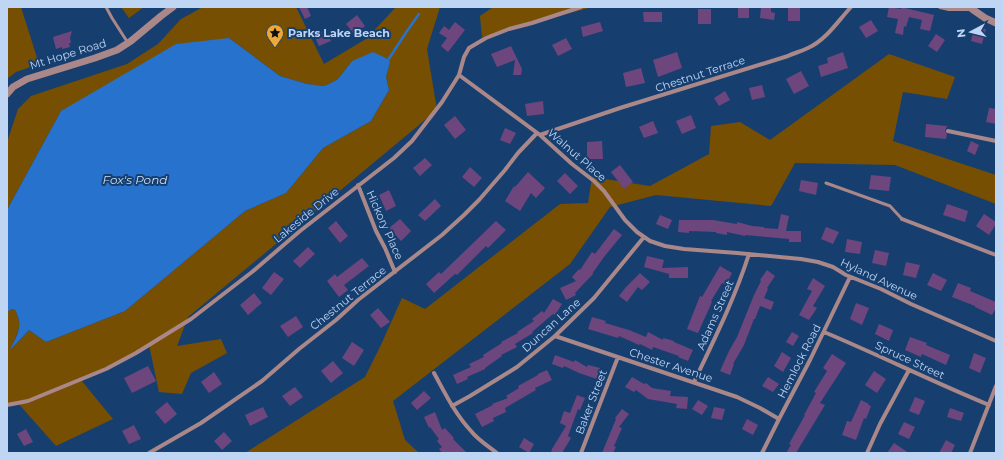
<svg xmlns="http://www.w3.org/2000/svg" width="1003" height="460" font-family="Montserrat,sans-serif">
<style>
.green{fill:#774f02}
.water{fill:#2772cc}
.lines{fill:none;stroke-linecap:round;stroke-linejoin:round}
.stream{stroke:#2772cc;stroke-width:2.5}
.building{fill:#6d467d}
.service{stroke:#aa8788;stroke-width:3}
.minor{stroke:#aa8788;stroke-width:4}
.tertiary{stroke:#aa8788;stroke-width:7}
.labels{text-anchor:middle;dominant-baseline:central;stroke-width:4;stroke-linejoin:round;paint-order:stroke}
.poi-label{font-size:11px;font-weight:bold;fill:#bed5f3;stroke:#163f70;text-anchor:start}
.street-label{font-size:11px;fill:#bed5f3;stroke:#163f70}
.water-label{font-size:12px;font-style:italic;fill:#ccdef5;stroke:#163f70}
</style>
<rect width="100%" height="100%" fill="#163f70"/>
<!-- green -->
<path class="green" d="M7,7H21L39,64L16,72L7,79Z
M121,7H144L129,18Z
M203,7H296L324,64L366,39L396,7H440L427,49L437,110L188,317L177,346L221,339L227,353L191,373L182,394L159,392L149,345L81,380L113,419L56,446L17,402L7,404V312L12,309L15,310C24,327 16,334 11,349L29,330L46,342L125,311L245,211L286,193L323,148L371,121L389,90L386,77L390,62L386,58L352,61L338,79L329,84L324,86L307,84L280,76L229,38L61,111L7,210V142L18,109L31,96L127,64L158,44L181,19Z
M493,7H592L482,37L480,16Z
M889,54L955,77L947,99L903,92L893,141L996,175V204L895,165L795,163L771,206L656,195L610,207L570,264L393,401L405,440L419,453H245L365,377L380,347L402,298L425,309L560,204L588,203L592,177L650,186L709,154L711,126L740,122L770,140Z"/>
<!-- water -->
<path class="water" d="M229,38L280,76L307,84L324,86L329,84L338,79L352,61L373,52L386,58L390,62L386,77L389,90L371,121L323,148L286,193L245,211L125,311L46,342L29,330L10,350C17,335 24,326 15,310L12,309L7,312V210L61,111L176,44Z"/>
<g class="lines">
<!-- stream -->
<path class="stream" d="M388,60L407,31L419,14"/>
</g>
<!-- building -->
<path class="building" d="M299,7H307L311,16L305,19Z
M738,7H749V18H738Z
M761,7H771V12L775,13L774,20L760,18Z
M788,7H800V21H788Z
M889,7L901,9V7L934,15L930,31L920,29L922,20L909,17L906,27L904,26L903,35L895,33L898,19L887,17Z
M698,9H711V24H698Z
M643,12H662V22H644Z
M357,15L365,26L354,34L346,24Z
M871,20L878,31L866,38L859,27Z
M455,22L465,30L448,52L441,46L447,38L439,33L444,26L449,30Z
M600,22L603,31L583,37L581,27Z
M974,27L986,29L982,44L971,41Z
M325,30L331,41L319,46L314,35Z
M72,31L70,38L71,43H69L70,47L62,49V47L56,49L53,37Z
M936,34L945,40L937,52L928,46Z
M566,38L572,49L558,56L552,45Z
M511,46L522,69L521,75H513L515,60L497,67L491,54Z
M677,52L682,68L658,77L653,60Z
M843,52L848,68L821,77L818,66L828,63L827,58Z
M641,68L645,83L626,87L623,73Z
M801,71L809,86L794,94L786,79Z
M762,85L765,97L752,100L749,88Z
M725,91L730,100L719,106L714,98Z
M543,101L544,114L527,116L525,104Z
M989,108L996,109V124L986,122Z
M691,115L696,128L682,134L676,121Z
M455,116L466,130L455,139L444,125Z
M653,121L658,133L644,138L639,127Z
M926,124L947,126L945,131L947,134L946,139L925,137Z
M505,128L516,133L510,144L500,140Z
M602,141L603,159H587V142Z
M971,141L979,145L975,155L967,151Z
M425,158L432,165L420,176L413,168Z
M620,165L633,182L624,189L611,172Z
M470,167L482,178L474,187L462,177Z
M528,172L545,188L536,198L531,193L520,211L505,201L514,186L515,187Z
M565,173L578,186L570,194L557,181Z
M871,175L891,177L889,191L869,189Z
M801,180L818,183L816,195L799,191Z
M389,190L396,206L386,211L379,195Z
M435,199L441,206L425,221L418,215Z
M947,204L968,211L965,222L943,215Z
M781,214L789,216L786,231H801V242H789V239L745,235V236L727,232V235L716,233V232L689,231V233L678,232L679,220H713L737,224V222L752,226L764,227V228L778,229Z
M984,214L996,222V224L989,235L976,226Z
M660,215L672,220L668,229L656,224Z
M400,219L411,231L401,241L389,228Z
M336,221L348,236L340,243L328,228Z
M496,221L506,230L488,248L486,246L457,275L455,274L434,293L426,284L439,272L441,274Z
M826,227L839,232L833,244L821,239Z
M614,229L622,235L604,257L592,274L594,273L575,293L576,295L566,300L560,288L576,281L572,277L579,269L580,270L592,252L595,254Z
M847,239L862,242L860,254L845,252Z
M308,247L315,254L300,268L293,261Z
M875,250L889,253L886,266L872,263Z
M647,256L664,260L662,268L688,267V278H669V274L644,267Z
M362,258L369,266L344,285L348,290L339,297L327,281L335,274L337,277Z
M906,262L920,265L916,278L903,275Z
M720,266L732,273L726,285L722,283L711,301L712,302L698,333L687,329L700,296L702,297Z
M767,270L775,276L767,288L768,289L764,298L774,302L771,310L760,306L755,319H754L744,345L733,364H734L730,375L720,371L729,351L737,337L754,295L761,281L760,280Z
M274,272L284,279L271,295L262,288Z
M640,273L650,282L642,290L638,287L627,302L619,296L626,287Z
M933,273L947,280L941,291L927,285Z
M813,278L825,286L813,306L817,308L809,320L799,315L812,291L807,289Z
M958,283L971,288L970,291L996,302V308L992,315L975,307V306L952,297Z
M254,293L262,303L248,315L240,305Z
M553,299L562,304L555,315L553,314L532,332L533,333L515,344L517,347L501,355L502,356L485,368V369L467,377L468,379L457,384L453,375L471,367L469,364L484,357L483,355L502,343L501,342L518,333L517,332L534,321L532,319L542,311L544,313Z
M856,303L869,308L862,325L850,319Z
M378,308L390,322L381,328L370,315Z
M296,316L303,327L288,337L280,326Z
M592,317L606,321L605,323L629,330L646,337L648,332L663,340V338L674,341V342L693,350L688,361L678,357L679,356L653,347L652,350L640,344L639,345L619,336L618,338L588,329Z
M879,324L893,330L889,341L875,334Z
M792,332L799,336L793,346L786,342Z
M910,337L927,343L926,345L950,355L946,365L922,354L921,357L905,350Z
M352,342L364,350L354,366L342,358Z
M782,352L791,358L783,372L774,366Z
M974,353L986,358L980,373L969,368Z
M832,354L846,363L820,403L825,405L796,453H786L791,445L789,444L805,415H804L816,393L814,392L827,371L823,368Z
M555,355L574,362L575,360L587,367L588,365L600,368L597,379L579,373L564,366L563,368L552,364Z
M333,361L343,373L331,383L321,371Z
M148,366L156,381L132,393L124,378Z
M547,370L552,380L535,388L536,390L505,408L506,412L493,418L494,421L482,427L475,414L493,405L492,404L508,398L506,396L519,388L518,386L538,375V374Z
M874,371L886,379L877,393L865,385Z
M214,372L222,384L209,393L201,382Z
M632,377L644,384L646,383L652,388L671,391L670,396L688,397L687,409L676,408L677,404L648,399L636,390L634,392L625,387Z
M768,377L779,384L773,392L762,386Z
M295,387L303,397L290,406L282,396Z
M424,391L431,398L417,410L411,403Z
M577,395L585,398L580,410L578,409L568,436L571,438L562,453H551L552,449L566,426L560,423L564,411L570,413Z
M915,397L925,401L919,415L909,411Z
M698,400L708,406L702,415L692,409Z
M861,400L869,404L868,405L871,406L866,419L864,418L856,440L842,435L847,421L851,422Z
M167,402L177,414L165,424L155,412Z
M263,407L268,417L250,426L245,415Z
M714,407L725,409L722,420L711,418Z
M950,408L964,413L961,421L947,417Z
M622,409L629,414L619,427L622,428L614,446L616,447L613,453H602L616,419L615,418Z
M435,412L442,430L445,428L454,438L453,439L467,453H442L439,449L442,447L437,441L439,439L430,427L429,428L424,417Z
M747,419L758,425L753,435L742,429Z
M904,422L915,427L909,439L898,434Z
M134,425L141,439L129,444L122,431Z
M26,429L33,442L24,446L17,434Z
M224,432L232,441L222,450L214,441Z
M524,438L534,444L529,453L519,447Z
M946,440L955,445L951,453H939Z
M894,443L909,453H887Z"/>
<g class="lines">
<!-- service -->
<path class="service" d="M106,7L112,18L128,43
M826,183L890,206L902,219"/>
<!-- minor -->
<path class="minor" d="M940,7L949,9H971
M459,75L540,135L572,164L594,181L604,191L625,220L637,232L650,241L665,246L684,249L737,253L801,259L818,262L833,267L846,275L881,289L911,304L996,341
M948,131L996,141
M540,135L620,108L788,56C794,53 802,51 808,48C826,40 838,21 851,7
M358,185L376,231L385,248L395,272
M902,219L996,255
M824,332C879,355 933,382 989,405
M555,336L737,397L760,408L779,419
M434,373C445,393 455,414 471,431C478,440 488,446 497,453
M694,382C714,340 735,298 749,254
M7,405L28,401L106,369L136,353L191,319L252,272L300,231L394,158L412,141L442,102L459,75L464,57L469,48L486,38L509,29L532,23L581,7
M452,406L470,396L517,367L555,336L594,298L644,237
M149,453L201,423L262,381L299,349L336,320L358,300L442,235L464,215L479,200L505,170L518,153L537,133
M581,453L618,357
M762,453L779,419L810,360L850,277
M867,453L880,424L909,370
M970,453L996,386"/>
<!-- tertiary -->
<path class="tertiary" d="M970,7L972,9L985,18L996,23
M7,94L13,87L27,79L95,58L117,50L131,41L161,16L173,7"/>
</g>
<!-- icons -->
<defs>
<g id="sight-pin" transform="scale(0.9)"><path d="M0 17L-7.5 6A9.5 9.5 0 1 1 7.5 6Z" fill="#eca93a" stroke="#163f70"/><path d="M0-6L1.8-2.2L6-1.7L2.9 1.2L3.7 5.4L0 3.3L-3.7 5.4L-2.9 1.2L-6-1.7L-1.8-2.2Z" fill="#111"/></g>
</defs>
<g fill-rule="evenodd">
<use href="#sight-pin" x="275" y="33"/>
</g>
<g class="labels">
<!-- poi labels -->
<g class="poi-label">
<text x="288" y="33">Parks Lake Beach</text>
</g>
<!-- street labels -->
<g class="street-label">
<text transform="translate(68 54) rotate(-17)">Mt Hope Road</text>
<text transform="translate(700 74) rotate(-18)">Chestnut Terrace</text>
<text transform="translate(577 155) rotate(41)">Walnut Place</text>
<text transform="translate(306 215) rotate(-39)">Lakeside Drive</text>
<text transform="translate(385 225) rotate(66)">Hickory Place</text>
<text transform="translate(879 279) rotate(25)">Hyland Avenue</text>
<text transform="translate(348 298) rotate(-39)">Chestnut Terrace</text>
<text transform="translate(715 315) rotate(-66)">Adams Street</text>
<text transform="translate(551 325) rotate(-42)">Duncan Lane</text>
<text transform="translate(910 360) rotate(25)">Spruce Street</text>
<text transform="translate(799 361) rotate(-63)">Hemlock Road</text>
<text transform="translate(671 365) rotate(18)">Chester Avenue</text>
<text transform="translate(591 402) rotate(-69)">Baker Street</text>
</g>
<!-- water labels -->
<g class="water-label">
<text x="135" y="179">Fox's Pond</text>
</g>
</g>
<!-- border -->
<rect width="1003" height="460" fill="none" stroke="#bed5f3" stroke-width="16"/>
<!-- north arrow -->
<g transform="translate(971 32) rotate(263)" stroke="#163f70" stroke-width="3" paint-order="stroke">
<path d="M0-3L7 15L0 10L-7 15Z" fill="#bed5f3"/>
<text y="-6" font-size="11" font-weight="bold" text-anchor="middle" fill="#bed5f3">N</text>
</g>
</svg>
